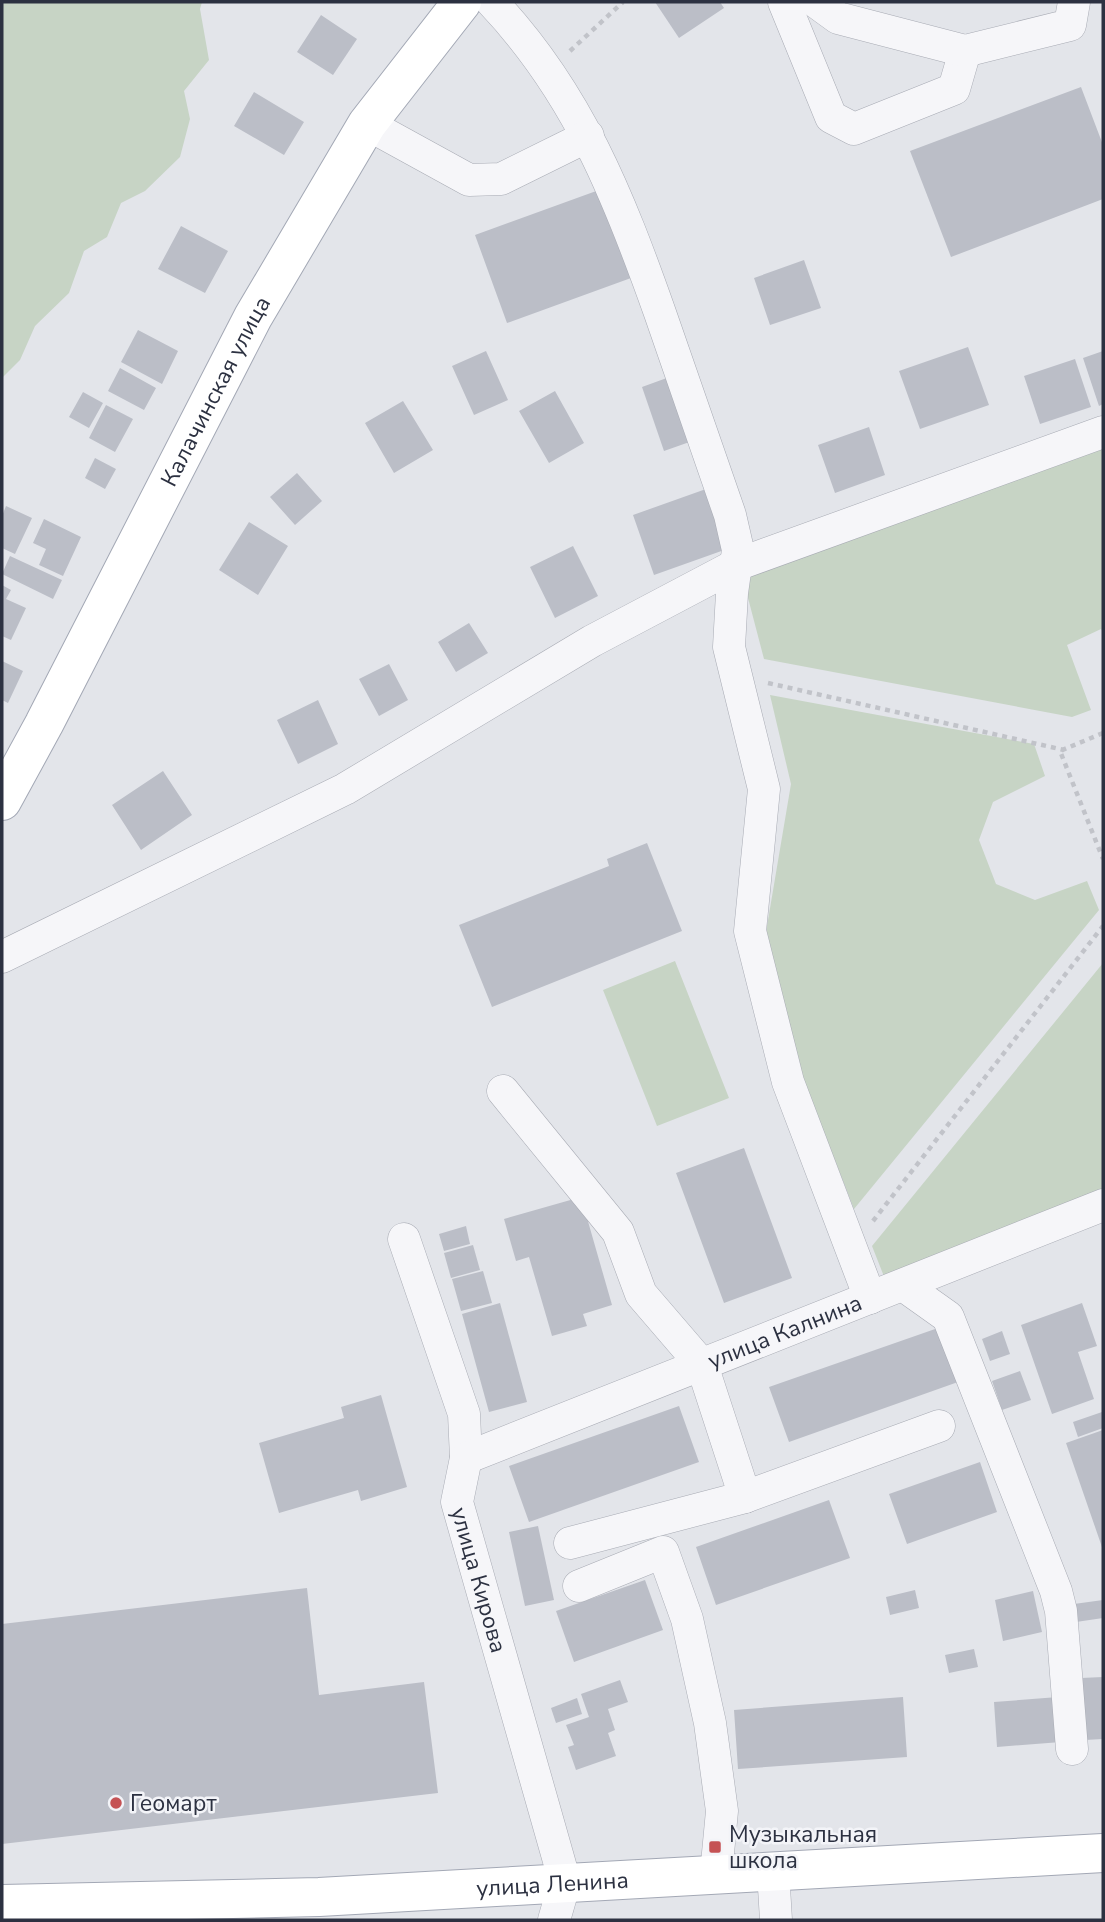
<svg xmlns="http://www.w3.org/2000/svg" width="1105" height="1922" font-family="'Nunito Sans',sans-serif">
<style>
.green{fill:#c7d4c5}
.building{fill:#bbbec7}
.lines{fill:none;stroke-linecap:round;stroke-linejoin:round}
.minor-casing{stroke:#a8abb4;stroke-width:33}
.major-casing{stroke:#a3a8b5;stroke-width:40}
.path{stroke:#c1c3c9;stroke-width:4.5;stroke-dasharray:5 5;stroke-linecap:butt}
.minor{stroke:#f6f6f9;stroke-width:32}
.major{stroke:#fff;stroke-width:38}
.poi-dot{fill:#c55254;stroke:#f3f4f8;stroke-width:2.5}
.labels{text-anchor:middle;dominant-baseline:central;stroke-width:5;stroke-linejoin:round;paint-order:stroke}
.street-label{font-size:23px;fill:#2c3141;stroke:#f3f4f8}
.poi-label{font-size:23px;fill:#2c3141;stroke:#f3f4f8;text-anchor:start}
</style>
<rect width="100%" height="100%" fill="#e3e5ea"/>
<!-- green -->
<path class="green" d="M2,2H202L200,9L209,60L184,91L190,119L180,157L145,191L121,203L107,237L84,251L69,293L35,326L20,360L2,378Z
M1103,447V632L1101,629L1067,645L1091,710L1072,717L764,659L742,575Z
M770,695L1034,744L1045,776L993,802L979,840L996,884L1035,900L1087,881L1099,910L854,1209L805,1084L766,932L791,784Z
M675,961L729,1098L657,1126L603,990Z
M1103,963V1190L885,1279L872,1246Z"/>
<!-- building -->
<path class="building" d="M655,2H720L724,8L679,38Z
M321,15L357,39L333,75L297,52Z
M1081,87L1103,145V199L951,257L910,151Z
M254,92L304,122L284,155L234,126Z
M599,190L631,278L507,323L475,235Z
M181,226L228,251L205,293L158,269Z
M804,260L821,308L770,325L754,278Z
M138,330L178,351L162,384L121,362Z
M968,347L989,405L920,429L899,371Z
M486,351L508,400L474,415L452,366Z
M1103,351V404L1099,406L1083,358Z
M1075,359L1091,407L1040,424L1024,376Z
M120,368L156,388L144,410L108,391Z
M675,375L698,439L664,451L642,387Z
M555,391L584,443L549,463L519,411Z
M83,392L103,403L89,428L69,417Z
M403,401L433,450L394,473L365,423Z
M106,405L133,419L115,452L89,438Z
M869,427L885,475L835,493L818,445Z
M95,458L116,469L105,489L85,478Z
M297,473L322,501L295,525L270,497Z
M706,489L727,549L654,575L633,515Z
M6,506L32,518L15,554L2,548V516Z
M44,519L81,537L63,576L39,565L46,549L33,543Z
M249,522L288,546L258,595L219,570Z
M573,546L598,596L555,618L530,567Z
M10,556L62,580L53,599L2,574Z
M2,585L11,590L6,599L26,608L11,640L2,636Z
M469,623L488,653L456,672L438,642Z
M2,661L23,671L8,703L2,700Z
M389,664L408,700L379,716L359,679Z
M318,700L338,744L298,764L277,720Z
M163,771L192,815L141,850L112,805Z
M647,843L682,931L492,1007L459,925L609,866L607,859Z
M744,1148L792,1278L724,1303L676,1173Z
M581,1197L612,1305L583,1314L587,1326L552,1336L529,1257L516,1261L504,1219Z
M466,1226L470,1244L444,1251L439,1234Z
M473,1245L480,1270L451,1278L444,1253Z
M483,1271L492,1303L461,1311L452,1279Z
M500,1303L527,1402L489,1412L462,1314Z
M1082,1303L1097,1346L1078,1352L1094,1399L1052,1414L1021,1325Z
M938,1328L958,1382L789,1442L769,1387Z
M1002,1331L1010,1354L990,1361L982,1339Z
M1020,1371L1031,1400L1002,1410L992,1381Z
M381,1395L407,1487L361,1501L358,1490L279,1513L259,1443L344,1418L341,1407Z
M679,1406L699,1462L529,1522L509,1466Z
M1102,1412L1103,1428L1078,1437L1073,1422Z
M1103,1430V1550L1066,1443Z
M980,1462L997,1512L907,1544L889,1494Z
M829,1500L850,1558L716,1605L696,1547Z
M538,1526L554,1600L525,1606L509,1532Z
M645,1580L663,1630L574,1662L556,1611Z
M307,1588L319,1695L424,1682L438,1793L2,1844V1624Z
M915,1590L919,1608L890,1615L886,1597Z
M1033,1591L1042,1632L1003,1641L995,1600Z
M1103,1600V1618L1076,1622L1074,1604Z
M974,1649L978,1667L949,1673L945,1655Z
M1103,1677V1739L1085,1740L1081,1678Z
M620,1680L628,1702L608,1709L615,1730L608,1733L616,1756L576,1770L568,1747L574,1745L566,1725L589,1717L581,1694Z
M903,1697L907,1757L738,1769L734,1710Z
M1058,1697L1061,1742L997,1747L994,1702Z
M577,1698L582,1714L556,1723L551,1708Z"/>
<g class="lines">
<!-- minor casing -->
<g class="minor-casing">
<g id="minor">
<path d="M492,2C578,93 619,197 660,313C684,381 707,448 730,515L738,550L732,593L729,647L764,789L750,931L788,1082L870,1298"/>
<path d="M784,2L831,117L854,129L954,89L965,51"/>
<path d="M816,2L838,18L965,51L1070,25L1074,2"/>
<path d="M367,124L469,180L501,179L588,136"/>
<path d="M2,957L345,789L592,641L736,565L1103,432"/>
<path d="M503,1091L618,1232L641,1294L702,1365L745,1497L939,1426"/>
<path id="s1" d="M404,1239L464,1414L466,1458L457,1502L565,1882L554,1920"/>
<path d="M903,1285L948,1317L1056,1591L1061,1611L1072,1749"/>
<path id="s2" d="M466,1458L1103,1205"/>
<path d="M570,1543L745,1497"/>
<path d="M579,1586L663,1552L687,1619L710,1723L722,1811L716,1874"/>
<path d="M773,1871L776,1920"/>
</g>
</g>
<!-- major casing -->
<g class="major-casing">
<g id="major">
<path id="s3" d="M2,801L44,724L253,317L367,124L462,2"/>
<path id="s4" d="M2,1904L319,1897L1103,1853"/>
</g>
</g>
<!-- path -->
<path class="path" d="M570,51L623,2
M768,683L1064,750
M1103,733L1060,751L1103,859
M873,1221L1103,926"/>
<!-- minor -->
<use href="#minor" class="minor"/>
<!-- major -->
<use href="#major" class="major"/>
</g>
<!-- markers -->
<g class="poi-dot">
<circle cx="116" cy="1803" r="7"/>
<rect x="708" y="1840" width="14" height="14" rx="3.5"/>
</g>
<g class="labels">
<!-- street labels -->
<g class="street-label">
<text stroke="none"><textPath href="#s3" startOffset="462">Калачинская улица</textPath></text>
<text stroke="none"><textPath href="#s2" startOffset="343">улица Калнина</textPath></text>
<text stroke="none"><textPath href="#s1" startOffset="355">улица Кирова</textPath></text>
<text stroke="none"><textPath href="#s4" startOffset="551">улица Ленина</textPath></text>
</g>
<!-- poi labels -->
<g class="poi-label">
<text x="130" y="1803">Геомарт</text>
<text x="729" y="1834">Музыкальная<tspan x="729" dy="26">школа</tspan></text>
</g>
</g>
<!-- border -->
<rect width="1105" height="1922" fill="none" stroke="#2c3141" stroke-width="7"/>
</svg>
